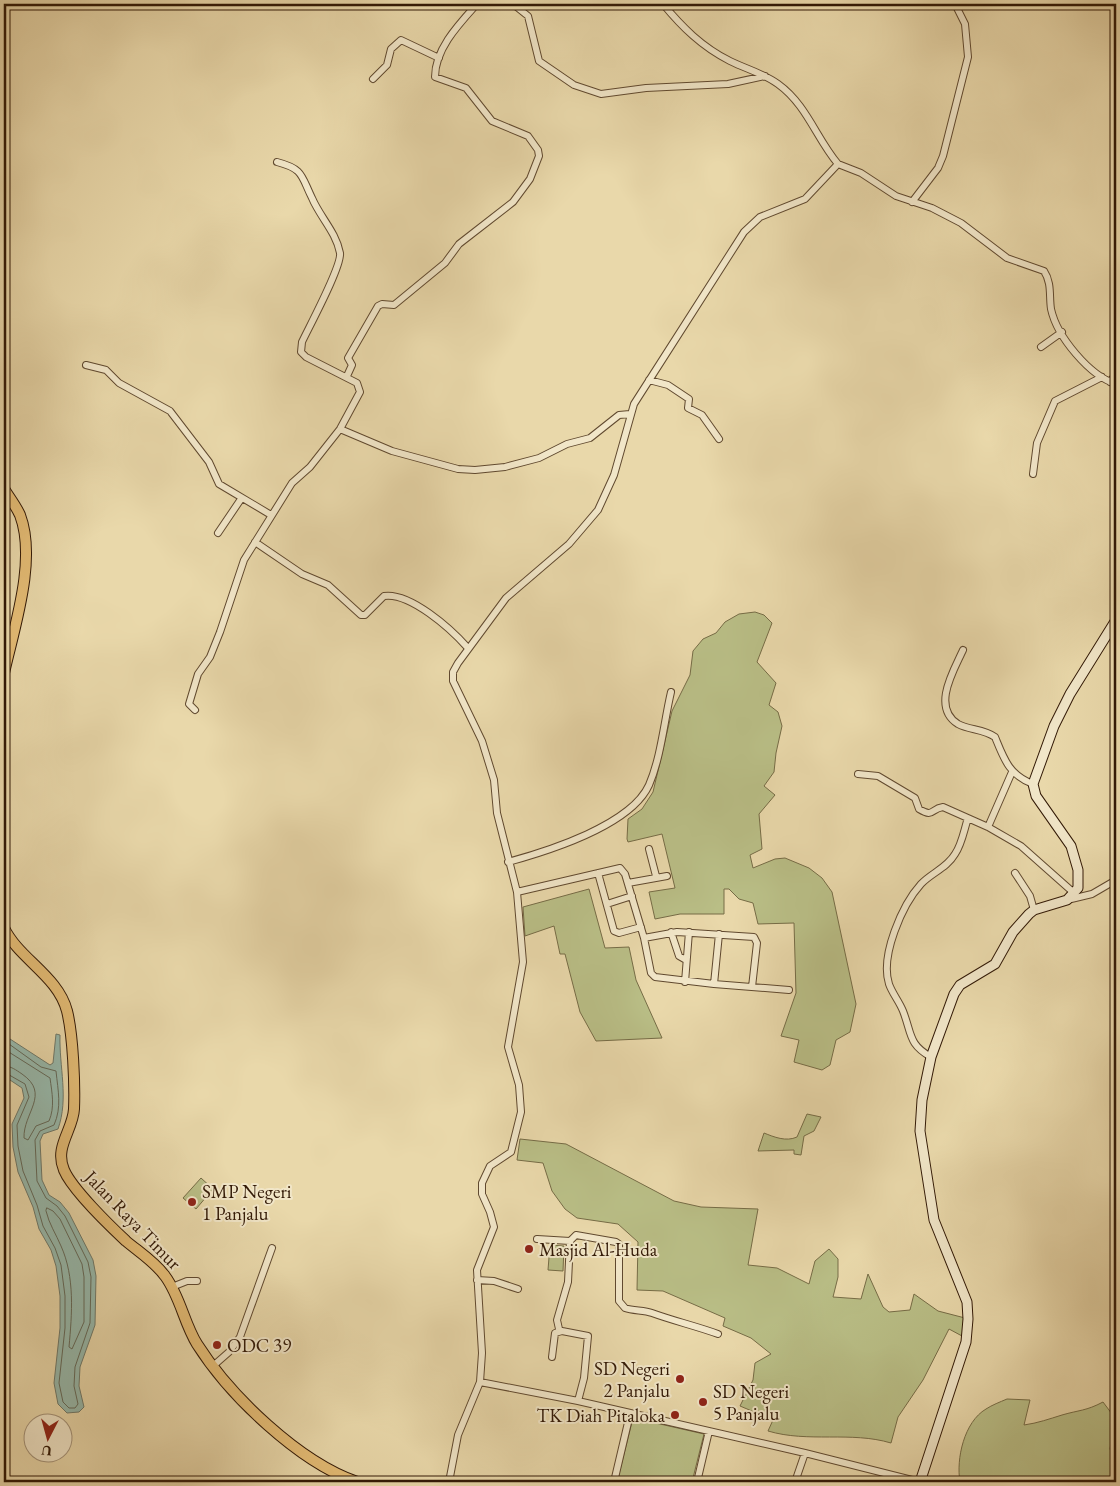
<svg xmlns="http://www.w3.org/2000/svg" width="1120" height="1486" font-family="'EB Garamond',serif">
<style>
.green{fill:#b9be86;stroke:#766c46}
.water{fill:#97b9ac;stroke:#6f796a}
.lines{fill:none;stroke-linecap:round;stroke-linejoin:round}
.shore{stroke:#646959;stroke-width:1}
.street-casing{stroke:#60492f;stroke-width:8}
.secondary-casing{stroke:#321906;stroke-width:11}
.primary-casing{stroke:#321906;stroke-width:12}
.street{stroke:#f1e6c8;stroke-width:6}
.secondary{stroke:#f1e6c8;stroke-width:9}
.primary{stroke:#e4bc75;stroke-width:10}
.poi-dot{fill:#8f2418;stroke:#f1e6c8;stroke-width:2}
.labels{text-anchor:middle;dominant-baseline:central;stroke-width:4;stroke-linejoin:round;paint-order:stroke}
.poi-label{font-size:19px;fill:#321906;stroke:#f1e6c8;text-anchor:start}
.street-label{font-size:19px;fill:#321906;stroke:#f1e6c8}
</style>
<rect width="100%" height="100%" fill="#e9d8aa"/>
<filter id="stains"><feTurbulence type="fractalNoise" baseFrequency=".004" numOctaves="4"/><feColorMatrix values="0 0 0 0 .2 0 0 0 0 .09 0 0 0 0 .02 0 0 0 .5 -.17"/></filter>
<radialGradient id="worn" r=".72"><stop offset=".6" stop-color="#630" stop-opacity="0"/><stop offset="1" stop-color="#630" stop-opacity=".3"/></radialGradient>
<!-- green -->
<path class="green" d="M755,612L764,615L772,623L757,662L776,683L769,705L778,712L782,726L776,753L774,772L764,786L775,795L759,814L762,849L750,855L753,868L775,859L785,858L809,868L822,878L832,892L856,1004L850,1032L836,1040L830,1065L822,1070L794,1062L799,1040L781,1036L796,993L794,923L758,924L753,903L739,899L729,889H724V914H680L655,919L649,892L675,888L662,834L628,842L627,839L628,819L642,809L653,792L672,711L690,675L693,651L703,639L716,633L725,622L739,614Z
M589,889L605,948L629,947L636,980L662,1038L596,1041L580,1012L565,954H560L554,926L525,936L523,907Z
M807,1114L821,1117L814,1131L804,1136L801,1155L794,1154V1150L758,1151L764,1133C774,1137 786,1142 797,1137Z
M520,1139L566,1144L674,1201L701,1207L758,1209L748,1265L777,1268L809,1284L815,1261L829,1249L838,1259V1277L833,1297L861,1299L868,1274L883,1307L889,1312L910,1310L914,1294L938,1311L965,1318L962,1336L949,1329L923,1380L898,1417L891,1443C851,1431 808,1443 768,1431L773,1420L740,1406L753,1380L755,1363L771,1354L751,1338L723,1326L725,1318L663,1291L637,1290L638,1242L618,1224L577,1218L565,1209L552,1191L543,1163L517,1160Z
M201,1178L213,1189L196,1209L183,1198Z
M550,1245L564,1246L563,1271L548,1270Z
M1007,1399L1030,1400L1024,1425C1038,1423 1049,1419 1062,1415C1079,1410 1086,1411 1103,1402L1115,1418L1110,1449L1116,1461V1482H960C956,1459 964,1422 986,1409C992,1405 1000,1402 1007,1399Z
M638,1419L704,1434L692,1482H617L632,1422Z"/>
<!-- water -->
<path class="water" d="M56,1034L60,1035C59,1067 69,1098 58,1129L43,1134L40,1141L42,1180L49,1195L60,1202L69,1213L93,1260L96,1276L95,1325L80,1367L79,1386L84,1407L79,1412L67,1413L58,1404L54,1383L60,1328V1296L56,1266L51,1250L39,1229L33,1207L18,1172L13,1147L12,1124L24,1098L22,1088L4,1076V1038L10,1039L50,1065L53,1063Z"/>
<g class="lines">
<!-- shore -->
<path class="shore" d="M4,1043L9,1044L41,1067L56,1071C58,1091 62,1107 54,1125L40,1131L35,1140L37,1181L46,1198L57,1206L65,1216L88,1262L91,1277L90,1323L75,1367L74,1386L78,1404L75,1408H69L63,1402L59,1383L65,1328V1296L61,1265L55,1248L43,1226L37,1205L23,1171L18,1146L17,1125L29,1097L25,1084L4,1072
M4,1049L50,1078C52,1093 55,1107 49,1121L36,1126L28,1140L24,1138C23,1113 51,1094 22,1074C16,1070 11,1066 4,1066
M47,1208L53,1211L60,1219L82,1264L84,1277V1322L72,1349L69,1347C72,1314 75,1277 61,1246C56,1234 49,1224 46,1211Z"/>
<!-- street casing -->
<g class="street-casing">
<path id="street" d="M513,4L528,16L539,61L574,85L601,94L646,88L728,84L765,76
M663,4C682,27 702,47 730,61C746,69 763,73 778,84C807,105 816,138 838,164
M373,79L387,65L391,49L401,40L439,58
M912,202L938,168L943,156L968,57L965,24L955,4
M1041,347L1062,332
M86,365L106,370L119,383L170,411L209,462L219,484L271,515
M347,376L352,365L348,358L378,306L382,304L394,305L445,263L459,244L513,202L530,179L539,156L538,150L528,136L492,121L466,88L435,77C435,49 459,24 477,4
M649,380L668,385L689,399L688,408L702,415L719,439
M1110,382L1116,374
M340,429L392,451L458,469L475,470L505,467L539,458L567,444L590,438L619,415L630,414
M1033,474L1037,443L1055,401L1102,377
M218,533L241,499
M255,542L302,574L328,585L361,615H365L384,596C410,592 451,629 467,647
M963,650C954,670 931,707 958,724C969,730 984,729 995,737C1004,759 1009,775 1033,784
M195,710L189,704L198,674L210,657L220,632L244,560L292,483L310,467L340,429L360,392L357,383L306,357L301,352L302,342C309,327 342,266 340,253C336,232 320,217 312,198C301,176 304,169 277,162
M858,774L878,776L915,798L919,809C934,818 930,809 943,807L988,827L1021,846L1074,893
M988,827L1012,772
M649,849L656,876
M508,862C548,851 631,825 649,785C661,757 664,722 671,692
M598,873L614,931L619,933L641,927
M1015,873L1030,896L1034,910
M628,883L667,876
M517,892L620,868L625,874L644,938L651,973L655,977L714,984L789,990
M1067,900L1092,894L1116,880
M607,904L632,896
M671,932L679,956L686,960
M644,938L677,932L754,937L757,943L752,987
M685,982L689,932
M714,984L719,934
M931,1057C908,1044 912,1034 903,1011C899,1001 892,993 889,984C880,956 902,905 921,884C931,873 947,868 955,854C962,844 964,830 968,818
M537,1239L570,1241L568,1282L557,1320L559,1329L562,1331
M570,1241L576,1235L616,1242L619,1244V1301L625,1308C633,1311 644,1310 652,1313C674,1321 696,1326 718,1334
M477,1280L494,1281L518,1289
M172,1287L187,1281H197
M552,1357L555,1333L562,1331L588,1336L584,1378L578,1401
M213,1366L229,1352L240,1337L272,1248
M480,1382L578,1401L805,1453L920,1482
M449,1482L458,1435L480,1382L482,1353L477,1270L494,1227L490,1212L482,1194V1183L490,1166L511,1152L521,1112L519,1085L508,1047L523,962L517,892L497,813L494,780L482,741L453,681V672L458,663L506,598L569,544L598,510L614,475L634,404L744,232L760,217L805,199L838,164L861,173L896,196L932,208L961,223L1007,258L1044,271C1052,283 1049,296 1051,309C1057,337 1090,376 1116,384
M614,1482L630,1414
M697,1482L709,1431
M795,1482L805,1453"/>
</g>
<!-- secondary casing -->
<g class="secondary-casing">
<path id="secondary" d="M920,1482L966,1342L968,1319L967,1302L934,1220L920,1131L922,1100L931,1057L954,994L960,985L995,964L1013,932L1029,914L1034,910L1067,900L1078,888V870L1071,846L1036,796L1033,784L1054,726L1070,694L1116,620"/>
</g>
<!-- primary casing -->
<g class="primary-casing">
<path id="primary" d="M4,489C9,497 16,506 20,515C37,560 14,628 4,673
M4,928C19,959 58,976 67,1011C73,1035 75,1084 74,1109C73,1130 54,1147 64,1170C72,1189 110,1226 126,1241C139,1252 155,1262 165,1276C180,1296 184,1323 197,1344C230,1396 299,1462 357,1482"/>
</g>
<!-- street -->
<use href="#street" class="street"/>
<!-- secondary -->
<use href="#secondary" class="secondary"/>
<!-- primary -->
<use href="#primary" class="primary"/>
</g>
<!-- markers -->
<g class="poi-dot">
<circle cx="192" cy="1202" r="5"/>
<circle cx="529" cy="1249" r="5"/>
<circle cx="217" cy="1345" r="5"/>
<circle cx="680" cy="1379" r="5"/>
<circle cx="703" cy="1402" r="5"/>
<circle cx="675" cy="1415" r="5"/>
</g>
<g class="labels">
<!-- poi labels -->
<g class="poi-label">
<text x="202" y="1191">SMP Negeri<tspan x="202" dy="22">1 Panjalu</tspan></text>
<text x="539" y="1249">Masjid Al-Huda</text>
<text x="227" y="1345">ODC 39</text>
<text x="670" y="1368" text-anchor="end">SD Negeri<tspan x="670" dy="22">2 Panjalu</tspan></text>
<text x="713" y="1391">SD Negeri<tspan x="713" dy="22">5 Panjalu</tspan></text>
<text x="665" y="1415" text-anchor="end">TK Diah Pitaloka</text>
</g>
<!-- street labels -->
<g class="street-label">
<text transform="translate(133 1220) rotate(46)">Jalan Raya Timur</text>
</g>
</g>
<!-- margin -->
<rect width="1120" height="1486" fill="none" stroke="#e9d8aa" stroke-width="20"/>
<rect x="5" y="5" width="1110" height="1476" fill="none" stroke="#321906" stroke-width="2.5"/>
<rect x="10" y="10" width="1100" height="1466" fill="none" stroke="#321906"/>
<!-- north arrow -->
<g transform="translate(48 1438) rotate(186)"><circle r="24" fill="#f1e6c8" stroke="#a5947a"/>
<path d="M0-4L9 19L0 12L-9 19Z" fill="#8f2418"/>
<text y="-8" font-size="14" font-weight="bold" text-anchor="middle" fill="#321906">U</text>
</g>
<rect width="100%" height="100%" filter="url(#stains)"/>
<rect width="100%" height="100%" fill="url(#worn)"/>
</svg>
